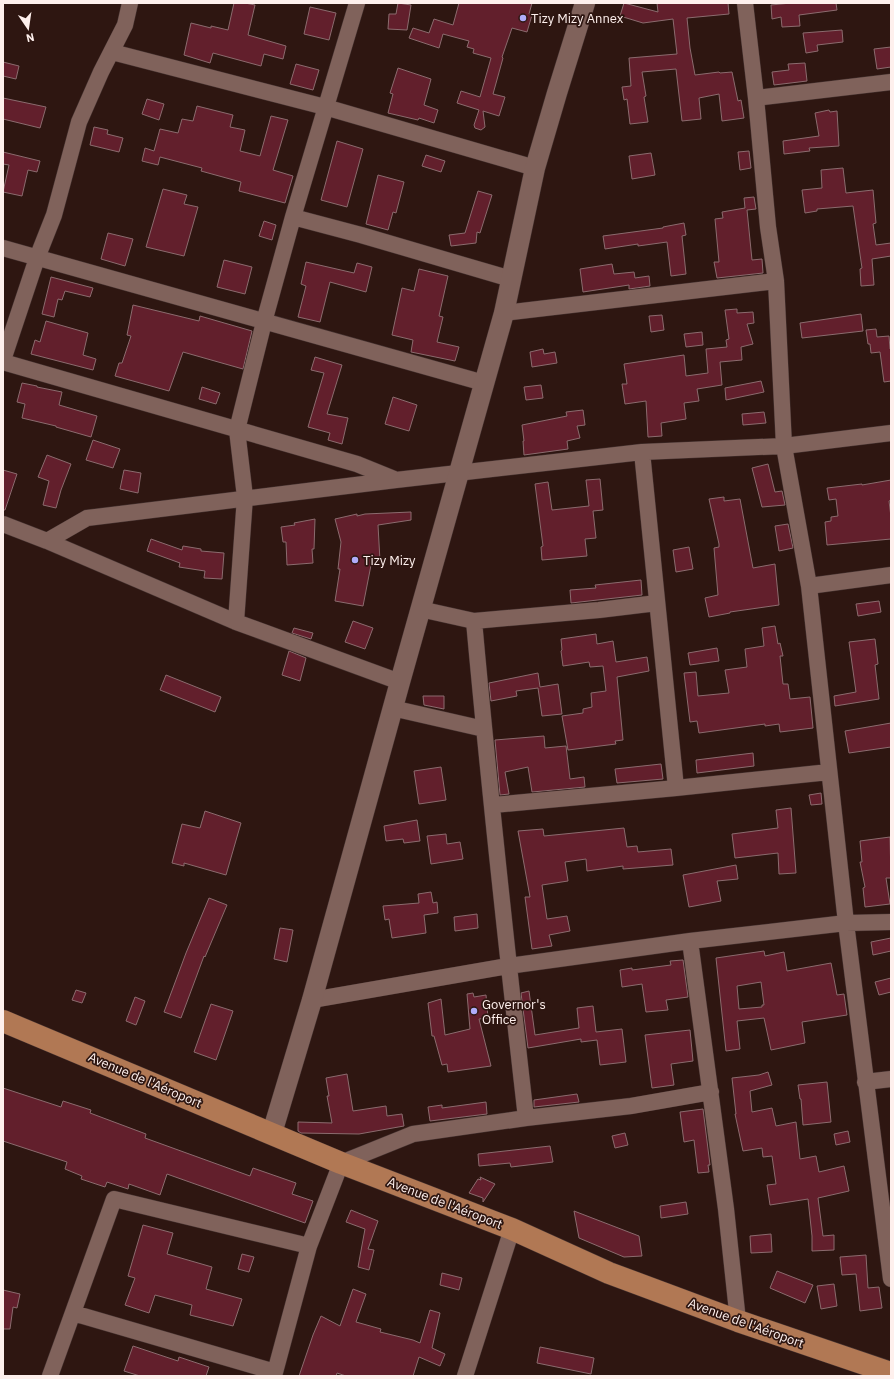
<svg xmlns="http://www.w3.org/2000/svg" width="894" height="1379" font-family="'IBM Plex Sans',sans-serif">
<style>
.building{fill:#621f2c;stroke:#8b6b6e;fill-rule:evenodd}
.lines{fill:none;stroke-linecap:round;stroke-linejoin:round}
.minor-casing{stroke:#443230;stroke-width:17}
.tertiary-casing{stroke:#443230;stroke-width:21}
.primary-casing{stroke:#443230;stroke-width:23}
.minor{stroke:#80625b;stroke-width:16}
.tertiary{stroke:#80625b;stroke-width:20}
.primary{stroke:#b17854;stroke-width:22}
.poi-dot{fill:#b0adfa;stroke:#2e1611;stroke-width:1.5}
.labels{text-anchor:middle;dominant-baseline:central;stroke-width:3.5;stroke-linejoin:round;paint-order:stroke}
.poi-label{font-size:13px;fill:#fef0ed;stroke:#2e1611;text-anchor:start}
.street-label{font-size:13px;fill:#fef0ed;stroke:#2e1611}
</style>
<rect width="100%" height="100%" fill="#2e1611"/>
<!-- building -->
<path class="building" d="M234,3H245L255,5L248,35L286,46L283,59L264,54L261,66L213,53L210,63L184,55L191,23L211,28V26L228,30Z
M398,3L411,5L407,30L388,29L389,14H396Z
M459,3H532L529,14L532,15L527,32L512,28L502,57L503,58L493,94L505,97L499,116L483,111L485,127L481,130L475,128L474,125L479,110L457,103L461,91L480,97L491,58L473,53L474,49L467,47L469,41L443,34L439,48L409,38L413,28L429,33L434,19L453,25Z
M624,3L658,12L657,3H728L729,14L687,18L690,48L695,75L719,72L720,73L732,72L738,101L741,100L744,118L722,121L719,94L699,98L701,119L682,121L676,69L642,72L646,96L644,97L648,122L630,124L627,99L624,100L622,87L631,86L629,58L677,54L673,19L643,23L620,16Z
M791,3H836L837,10L799,15L800,26L782,27L781,17L772,19L771,5Z
M310,7L336,13L329,40L304,34Z
M842,30L843,42L817,45L818,51L806,53L803,33Z
M891,47V67L877,69L874,49Z
M3,62L19,66L16,79L3,76Z
M805,63L807,81L774,85L772,72L789,70L788,64Z
M296,64L319,70L313,90L290,84Z
M398,68L431,79L424,105L438,110L434,123L419,118L418,120L388,113L393,94L390,93Z
M3,98L46,107L40,128L3,119Z
M147,99L164,104L159,120L142,114Z
M197,106L233,115L230,127L245,130L240,151L260,156L271,116L288,120L273,170L293,176L285,203L239,191L241,182L201,171L202,168L160,157L158,165L142,161L145,148L154,151L160,129L178,133L182,119L193,121Z
M829,110L830,112L837,111L839,146L809,148L810,151L784,154L783,141L819,136L815,113Z
M94,127L108,130L107,134L123,138L119,152L90,145Z
M337,141L363,149L347,207L321,200Z
M749,151L751,168L740,170L738,152Z
M3,152L40,161L37,172L28,170L22,196L3,192L9,165L3,164Z
M651,153L655,175L632,179L629,156Z
M426,155L445,161L441,172L422,166Z
M843,168L846,193L873,190L876,223L873,224L876,245L891,243V256L872,259L874,285L861,286L860,269L862,268L853,206L817,209V211L805,213L802,190L822,188L821,170Z
M378,175L404,182L396,213L393,212L388,230L366,224Z
M163,189L187,195L184,204L198,207L184,256L146,247Z
M478,191L492,195L480,233L477,232L476,243L451,246L449,235L465,233Z
M754,197L756,209L747,210L752,260L762,259L763,273L717,278L714,262H719L715,219L723,218L722,212L745,208L744,198Z
M264,221L276,225L272,240L259,236Z
M684,223L686,235L682,236L686,274L671,276L667,242L638,246V244L605,249L603,236L663,228V227Z
M108,233L133,239L125,266L101,259Z
M224,260L252,267L245,294L217,287Z
M306,262L354,273L357,263L372,267L366,292L330,282L320,322L298,317L306,286L301,284Z
M612,264L614,274L634,272L635,278L649,276L650,286L629,289V285L583,292L580,269Z
M419,269L448,276L439,316L443,317L437,342L459,347L455,361L411,352L413,340L392,335L402,288L414,291Z
M51,277L93,288L90,297L65,291L62,300L58,299L54,317L42,314Z
M133,305L199,321L200,316L252,331L243,369L183,352L169,391L115,376L119,363H122L131,336L127,335Z
M737,309V313L753,312L754,323L747,324L753,344L741,347L742,360L720,362L722,385L697,389L699,401L684,403L686,419L661,423L662,436L648,437L646,401L625,404L622,384H627L624,364L684,355L686,376L708,373L706,349L727,347L726,340L729,339L725,310Z
M861,314L863,331L802,338L800,323Z
M662,315L664,330L651,332L649,316Z
M46,321L88,333L83,355L96,359L93,370L31,354L35,340L40,342Z
M876,329L877,337L889,336L890,349L891,348V381L884,382L880,352L871,353L870,344H868L866,330Z
M702,332L703,345L686,347L684,334Z
M543,349L544,354L555,352L557,363L532,367L530,352Z
M315,357L342,365L327,414L348,418L342,444L328,440L330,433L308,427L324,373L311,370Z
M761,381L764,392L726,400L725,388Z
M22,383L37,386V387L62,392L59,405L97,416L91,437L56,427V426L22,418L25,404L17,402Z
M541,385L543,398L526,400L524,387Z
M202,387L220,393L216,404L199,399Z
M393,397L417,405L409,431L385,424Z
M583,410L585,425L577,426L580,438L567,441L568,449L524,455L523,441H524L522,425L567,416L566,412Z
M764,412L766,423L743,425L742,414Z
M93,440L120,449L113,468L86,460Z
M47,455L71,464L61,490L56,508L43,505L49,481L38,477Z
M768,464L775,492L782,491L785,505L762,507L752,468Z
M3,470L17,474L5,510H3Z
M124,470L141,473L138,493L120,489Z
M600,479L603,510L593,511L596,538L585,539L587,556L542,560L541,547L543,546L535,484L548,482L552,510L589,506L586,480Z
M891,480V500L889,501L891,517V539L827,545L825,522L831,521V517L838,516L836,499L829,500L827,488L862,484V485Z
M724,497V501L740,499L753,568L775,564L779,605L730,612V613L709,617L705,598L718,595L714,548L719,547V544L709,499Z
M411,512V520L378,525L380,561L372,560L363,606L335,601L340,569H338L341,542L335,519L357,514V516L365,514Z
M315,519L314,549H312L313,563L287,565L286,542H283L281,527L295,525L294,523Z
M788,524L793,548L779,551L775,526Z
M151,539L182,550L183,546L201,549V551L224,553L222,579L204,578L205,571L179,567L180,563L147,551Z
M689,547L693,569L676,572L673,550Z
M641,580L642,595L571,603L570,590L596,588L595,585Z
M879,601L881,612L858,616L856,604Z
M353,621L373,628L365,649L345,642Z
M775,626L778,644L780,643L783,656H780L783,684H788L790,699L810,697L813,728L780,732L779,724L765,726V724L699,733L697,721L690,722L684,673L696,672L698,696L729,693L725,670L747,667L745,649L764,646L762,628Z
M294,628L313,633L311,639L292,633Z
M596,634L597,644L613,641L616,662L647,657L649,671L617,677L623,740L615,741L616,744L568,750L562,716L583,713V709L592,707L591,693L606,691L603,666L590,667L589,662L563,666L561,651L562,650L561,639Z
M875,639L878,664L875,665L879,699L835,706L834,696L856,692L849,642Z
M717,648L719,661L690,665L688,653Z
M289,651L306,658L300,681L282,675Z
M538,673L540,687L558,684L562,714L542,716L538,688L516,691L517,696L491,701L489,683Z
M166,675L221,697L215,712L160,690Z
M423,696H444V709L424,705Z
M891,723V747L849,753L845,731Z
M544,736L545,748L566,746L570,779L584,777L585,787L532,792L528,767L505,772L509,794L500,795L495,740Z
M753,753L754,766L697,773L696,760Z
M661,764L663,779L617,783L615,769Z
M441,767L446,800L419,804L414,771Z
M821,793L822,804L811,805L809,795Z
M791,808L796,873L779,874L778,853L735,858L732,834L778,828L776,810Z
M205,811L241,823L226,875L184,863V866L172,863L182,824L200,828Z
M417,820L420,841L404,843L403,839L386,841L384,826Z
M624,828L627,847L637,846L638,852L671,849L673,865L623,869V866L587,871L586,859L565,862L568,881L542,885L547,919L567,916L570,931L549,935L552,946L532,949L525,897H530L518,831L543,829L544,836Z
M446,834L447,844L460,842L463,859L431,864L427,836Z
M890,837L891,878H886L890,904L865,907L863,888L865,887L860,862H862L860,841Z
M736,865L738,879L717,881L721,901L689,907L683,875Z
M431,892L433,903L437,902L438,913L424,915L426,933L392,938L389,919L385,920L383,906L419,903L418,894Z
M209,898L227,905L205,957L204,956L181,1018L164,1012L186,953Z
M477,914L478,928L455,931L454,917Z
M280,928L293,930L287,962L274,959Z
M891,938V951L873,955L871,942Z
M764,951L765,956L784,952L787,971L831,963L837,995L844,994L847,1015L802,1022L805,1043L771,1050L764,1018L737,1021L740,1049L726,1051L716,958ZM761,982L764,1005H762V1007L739,1009L737,986Z
M683,960L688,997L666,1000L668,1010L646,1012L642,984L622,987L620,970L632,968V970L671,965L670,961Z
M891,978V992L879,995L875,982Z
M76,990L86,993L82,1003L72,1000Z
M529,991L535,1035L579,1028L577,1008L593,1006L596,1032L622,1029L626,1062L600,1065L597,1040L581,1042V1039L528,1048L521,993Z
M473,993L474,997L486,995L488,1018L479,1019L491,1066L448,1072L447,1064L442,1065L434,1036H432L428,1003L441,999L445,1035L470,1029L467,994Z
M135,997L145,1001L136,1025L126,1021Z
M211,1004L233,1011L216,1060L194,1052Z
M690,1030L693,1061L671,1064L674,1085L652,1088L645,1035Z
M768,1072L772,1085L750,1091L752,1112L772,1108L776,1126L796,1122L800,1159L816,1156L819,1172L844,1166L849,1191L818,1198L823,1236L834,1235V1250L812,1251V1236L808,1199L770,1205L767,1185L776,1184L772,1156L763,1157L762,1148L743,1151L735,1114H736L732,1078L759,1075Z
M347,1074L353,1111L386,1106L387,1116L402,1114L404,1126L359,1134L301,1133L298,1131V1122L332,1123L327,1096H329L326,1078Z
M827,1082L831,1122L803,1125L801,1099H800L798,1085Z
M3,1088L61,1107L63,1101L91,1110L90,1113L146,1134L145,1138L250,1176L253,1168L296,1183L292,1194L313,1201L305,1223L167,1174L160,1195L129,1184L128,1189L107,1182L105,1187L81,1179L82,1176L65,1169L67,1162L3,1141Z
M577,1094L579,1102L534,1107V1100Z
M486,1102L487,1114L430,1121L428,1107L442,1105V1108Z
M703,1109L710,1165H708L709,1172L698,1173L694,1140L684,1142L680,1112Z
M848,1131L850,1142L836,1145L834,1134Z
M625,1133L628,1145L615,1148L612,1136Z
M550,1146L553,1162L511,1167L510,1163L479,1166L478,1154Z
M480,1177L495,1184L483,1202V1198L469,1193L478,1179L481,1180Z
M686,1202L688,1214L661,1218L660,1206Z
M351,1210L378,1221L368,1249L374,1250L369,1270L358,1267L365,1229L346,1222Z
M574,1211L639,1236L642,1256L624,1257L579,1238Z
M143,1225L173,1233L167,1254L212,1267L206,1289L242,1299L233,1326L190,1315L192,1305L155,1295L149,1313L125,1305L135,1278L128,1276Z
M771,1234L772,1252L751,1253L750,1236Z
M242,1254L254,1257L249,1272L238,1269Z
M866,1255L868,1288L879,1287L882,1308L860,1311L856,1274L842,1275L840,1257Z
M777,1271L813,1285L805,1303L770,1288Z
M442,1273L462,1278L459,1290L440,1285Z
M834,1284L837,1306L821,1309L817,1286Z
M353,1289L366,1294L356,1322L381,1329L380,1332L413,1340L420,1343L430,1310L440,1313L432,1348L445,1354L440,1366L419,1357L413,1376H346L337,1373L336,1376H299L313,1335L321,1316L340,1326Z
M3,1290L20,1294L17,1308L13,1307L10,1329H3Z
M133,1346L178,1361L179,1357L209,1367L206,1376H140L124,1371Z
M540,1347L594,1358L591,1374L537,1363Z"/>
<g class="lines">
<!-- minor casing -->
<g class="minor-casing">
<path id="minor" d="M745,3L756,98L768,227L776,281L784,446L809,586L846,923L891,1279
M112,52L325,107L535,168
M756,98L891,82
M293,217L361,235L511,279
M3,248L484,383
M504,313L776,281
M3,360L37,258L54,215L79,122L101,72L125,25L130,3
M3,362L357,464L394,479
M642,452L676,788
M3,524L47,541L236,622L400,682
M47,541L87,518L396,480L642,452L784,446L891,433
M809,586L891,575
M420,609L474,621L599,610L657,603
M474,621C489,787 507,952 526,1118
M236,622L245,497L237,430L264,322L293,217L357,3
M392,708L484,729
M493,805L676,788L829,772
M690,941L726,1209L738,1321
M312,1000L508,966L690,941L846,923L891,922
M865,1082L891,1079
M73,1313L275,1372
M50,1376L114,1199L309,1246
M274,1376L309,1246L341,1163L413,1134L526,1118L631,1106L711,1092
M465,1376L512,1229"/>
</g>
<!-- tertiary casing -->
<g class="tertiary-casing">
<path id="tertiary" d="M272,1133L312,1000L400,682L504,313L535,168L557,93L585,3"/>
</g>
<!-- primary casing -->
<g class="primary-casing">
<path id="primary" d="M3,1021L341,1163L512,1229L609,1273L738,1321L891,1373"/>
</g>
<!-- minor -->
<use href="#minor" class="minor"/>
<!-- tertiary -->
<use href="#tertiary" class="tertiary"/>
<!-- primary -->
<use href="#primary" class="primary"/>
</g>
<!-- markers -->
<g class="poi-dot">
<circle cx="523" cy="18" r="4"/>
<circle cx="355" cy="560" r="4"/>
<circle cx="474" cy="1011" r="4"/>
</g>
<g class="labels">
<!-- poi labels -->
<g class="poi-label">
<text x="531" y="18">Tizy Mizy Annex</text>
<text x="363" y="560">Tizy Mizy</text>
<text x="482" y="1004">Governor's<tspan x="482" dy="15">Office</tspan></text>
</g>
<!-- street labels -->
<g class="street-label">
<text transform="translate(145 1080) rotate(23)">Avenue de l'Aéroport</text>
<text transform="translate(445 1203) rotate(21)">Avenue de l'Aéroport</text>
<text transform="translate(746 1323) rotate(20)">Avenue de l'Aéroport</text>
</g>
</g>
<!-- border -->
<rect width="894" height="1379" fill="none" stroke="#fef0ed" stroke-width="8"/>
<!-- north arrow -->
<g transform="translate(28 28) rotate(167)" stroke="#2e1611" stroke-width="3" paint-order="stroke">
<path d="M0-3L7 15L0 10L-7 15Z" fill="#fef0ed"/>
<text y="-6" font-size="11" font-weight="bold" text-anchor="middle" fill="#fef0ed">N</text>
</g>
</svg>
